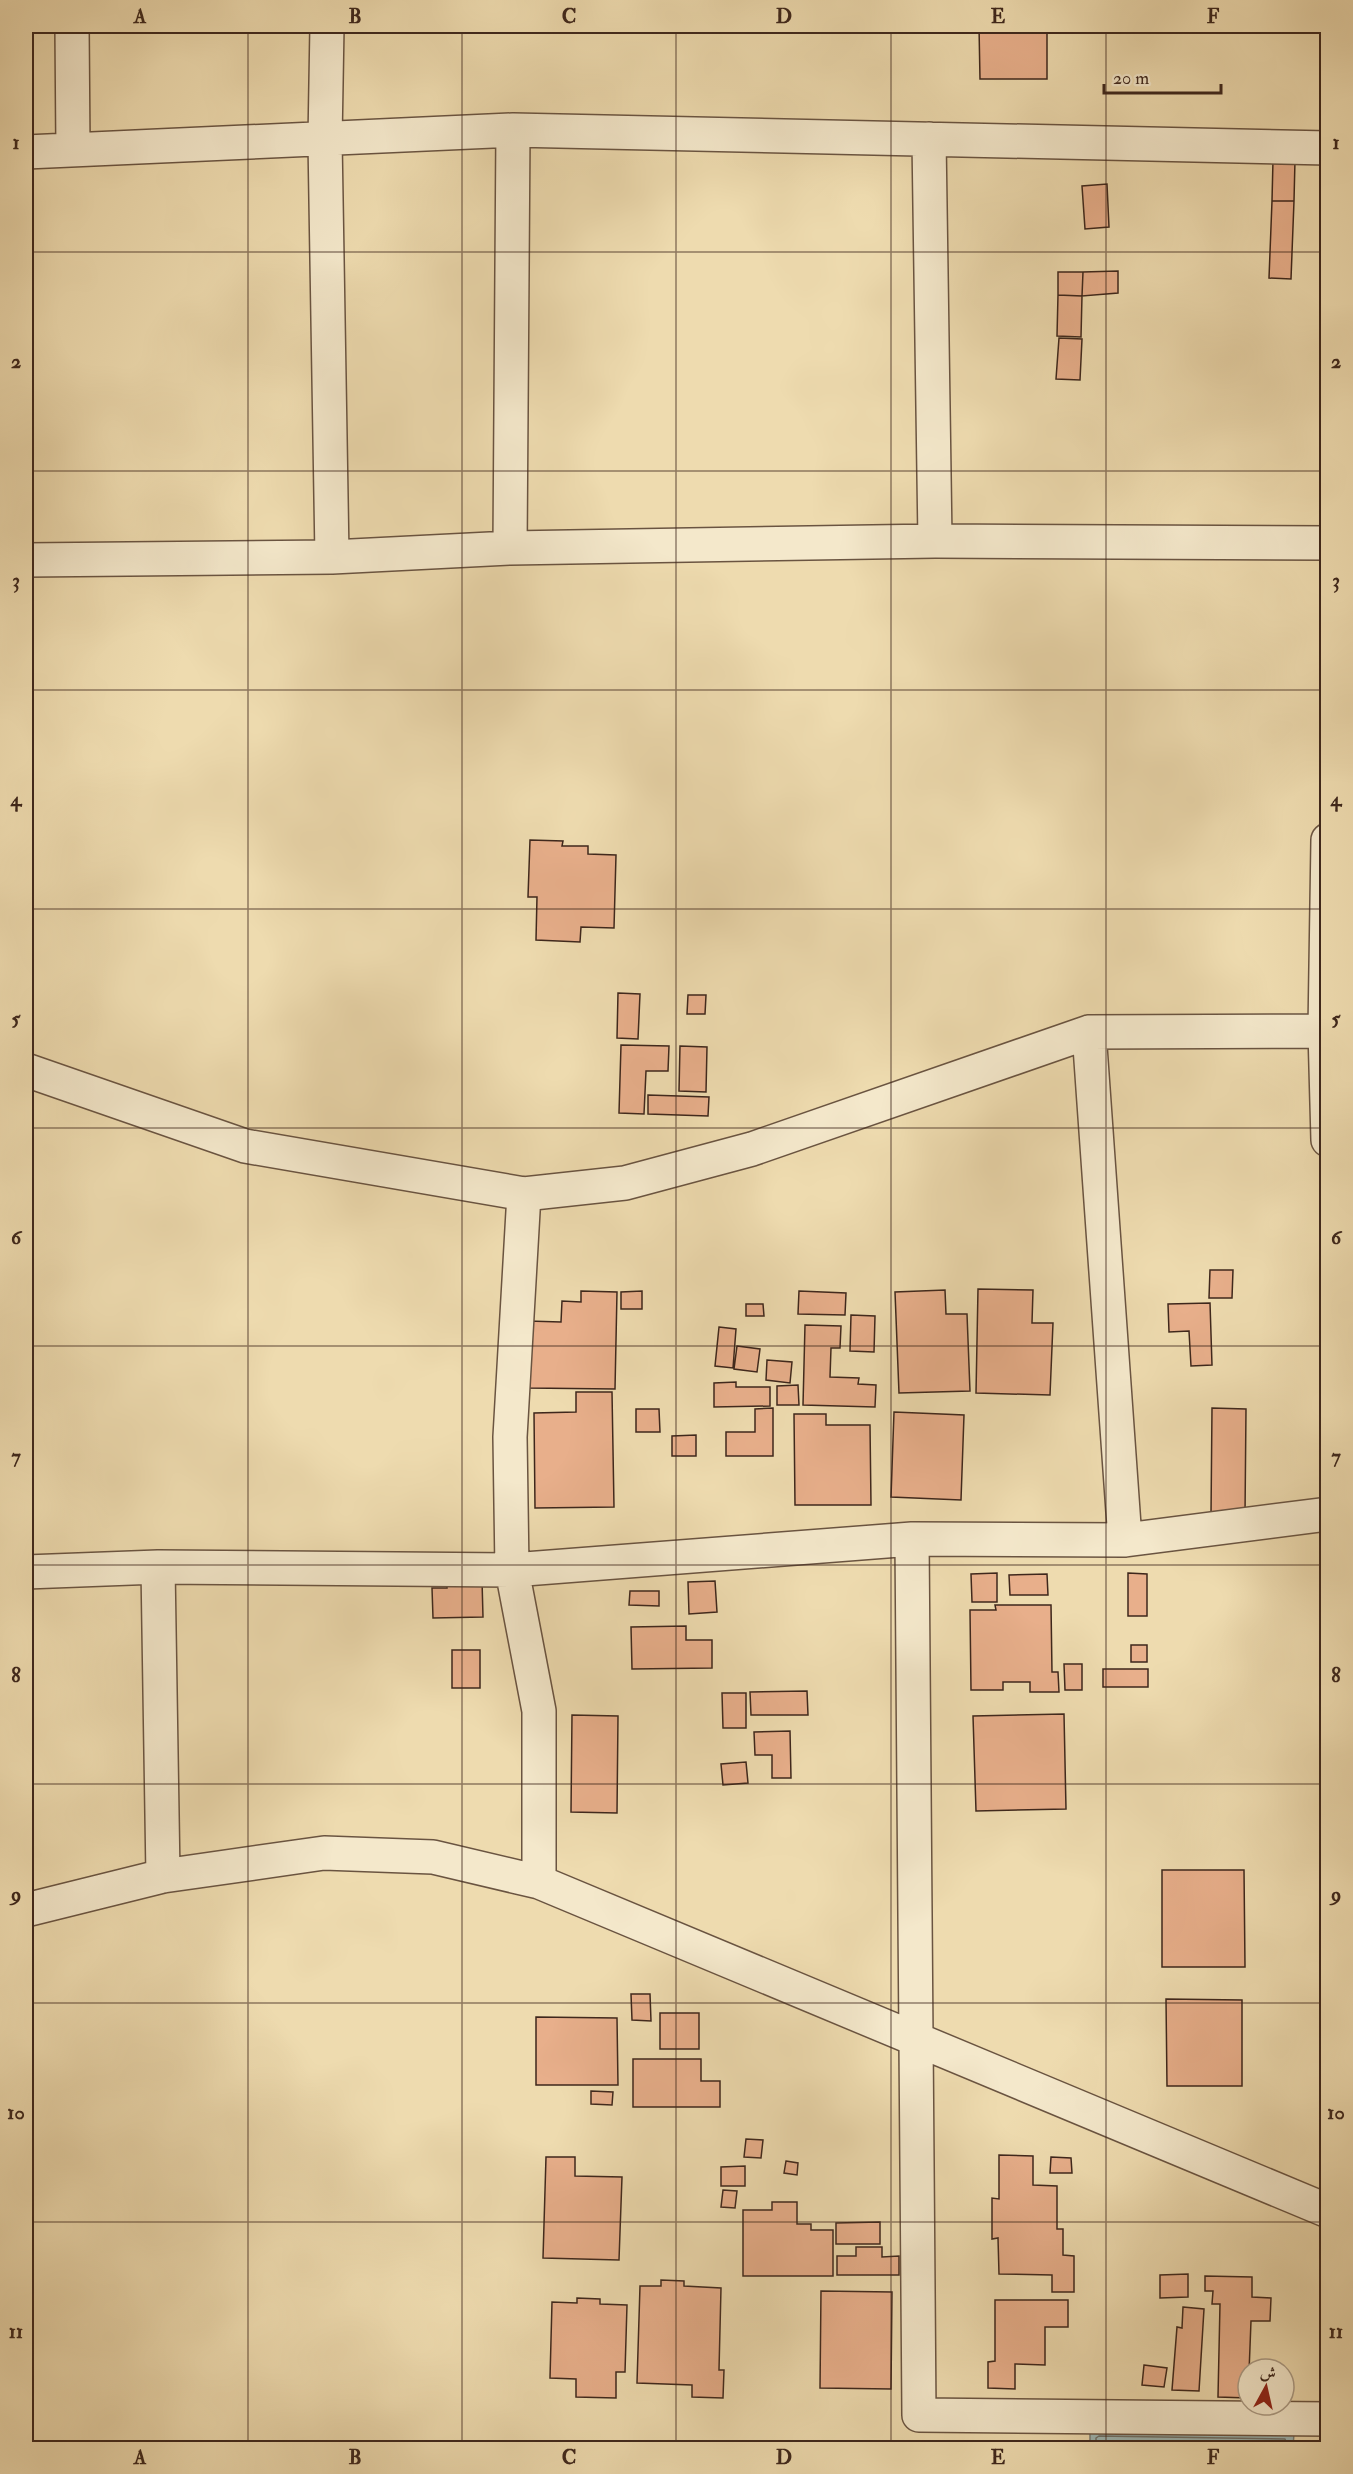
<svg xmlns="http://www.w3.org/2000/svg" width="1353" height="2474" font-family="'IM FELL Double Pica',Amiri,serif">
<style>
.water{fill:#9eb8b6;stroke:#787e78;stroke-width:1.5}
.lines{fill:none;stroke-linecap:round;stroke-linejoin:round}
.shore{stroke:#6e7069;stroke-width:1.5}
.building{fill:#e8af8b;stroke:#3e271c;stroke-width:1.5}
.minor-casing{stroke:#6a5441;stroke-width:36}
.minor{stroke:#f4e8cb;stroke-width:33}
.grid{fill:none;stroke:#3e271c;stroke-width:1.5;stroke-opacity:0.55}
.neatline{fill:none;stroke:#3e271c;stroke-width:2}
.grid-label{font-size:20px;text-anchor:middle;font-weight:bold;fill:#3e271c}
</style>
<rect width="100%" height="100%" fill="#eedbaf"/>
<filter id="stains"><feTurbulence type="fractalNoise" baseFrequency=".00333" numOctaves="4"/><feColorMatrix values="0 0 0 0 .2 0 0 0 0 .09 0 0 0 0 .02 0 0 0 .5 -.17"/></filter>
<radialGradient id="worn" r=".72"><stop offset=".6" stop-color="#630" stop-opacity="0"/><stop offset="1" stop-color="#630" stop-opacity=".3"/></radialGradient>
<!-- water -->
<path class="water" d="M1090,2430L1294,2433L1293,2448H1090Z"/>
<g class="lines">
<!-- shore -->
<path class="shore" d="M1096,2448V2438L1099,2436L1285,2439L1288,2448
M1104,2448L1107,2444L1280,2448"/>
</g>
<!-- building -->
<path class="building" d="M979,26H1047V79H980Z
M1273,160H1295L1294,201H1272Z
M1107,184L1109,227L1085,229L1082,186Z
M1272,201H1294L1291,279L1269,278Z
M1118,271V293L1082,296L1083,272Z
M1058,272H1083L1082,296L1058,295Z
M1058,295L1082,296L1081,337L1057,336Z
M1059,338L1082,339L1080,380L1056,379Z
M530,840L563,841L562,846H588V854L616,855L614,928L581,927L580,942L536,940L537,897H528Z
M618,993L640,994L638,1039L617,1038Z
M688,995H706L705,1014H687Z
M621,1045L669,1046L668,1071H646L644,1114L619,1113Z
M680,1046L707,1047L706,1092L679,1091Z
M648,1095L709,1097L708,1116L648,1114Z
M1210,1270H1233L1232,1298H1209Z
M978,1289L1033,1290L1032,1323H1053L1050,1395L976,1393Z
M945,1290L946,1314H967L970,1391L899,1393L895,1292Z
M581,1291L617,1292L615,1389L528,1388V1321L561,1322L562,1301L581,1302Z
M642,1291V1309H621V1292Z
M799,1291L846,1293L845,1315L798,1314Z
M1210,1303L1212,1365L1191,1366L1189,1331L1169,1332L1168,1304Z
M746,1304H763L764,1316H746Z
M851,1315L875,1316L874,1352L850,1351Z
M805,1325L841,1326L840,1348H831L830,1377L859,1378L858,1384L876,1385L875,1407L803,1405Z
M719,1327L736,1329L733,1368L715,1366Z
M737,1346L760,1349L757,1372L734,1369Z
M767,1360L792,1362L790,1383L766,1380Z
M736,1382V1387H770V1406L714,1407V1383Z
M798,1385L799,1405H777V1386Z
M576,1392H612L614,1507L535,1508L534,1413L576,1412Z
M773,1408V1456H726V1432H755V1409Z
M1212,1408L1246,1409L1245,1515H1211Z
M636,1409H659L660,1432H636Z
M894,1412L964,1415L961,1500L891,1497Z
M794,1414H826V1425H870L871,1505H795Z
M696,1435V1456H672V1436Z
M997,1573V1602H972L971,1574Z
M1128,1573L1147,1574V1616H1128Z
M1047,1574L1048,1595H1010L1009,1575Z
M482,1580L483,1617L433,1618L432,1588H447V1581Z
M715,1581L717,1612L689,1614L688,1582Z
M630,1591H659V1606L629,1605Z
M995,1605H1051L1052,1672H1058L1059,1692H1030V1682H1003V1690H971L970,1610H996Z
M686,1626V1640H712V1668L632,1669L631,1627Z
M1131,1645H1147V1662H1131Z
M452,1650H480V1688H452Z
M1064,1664H1082V1690H1065Z
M1103,1669H1148V1687H1103Z
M807,1691L808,1715H751L750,1692Z
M722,1693H746V1728H723Z
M1064,1714L1066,1809L976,1811L973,1716Z
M572,1715L618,1716L617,1813L571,1812Z
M790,1731L791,1778H772V1755H755L754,1732Z
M746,1762L748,1783L723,1785L721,1764Z
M1162,1870H1244L1245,1967H1162Z
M631,1994H650L651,2021L632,2020Z
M1166,1999L1242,2000V2086H1167Z
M660,2013H699V2049H660Z
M536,2017L617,2018L618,2085H536Z
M633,2059H701V2081H720V2107H633Z
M591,2091L613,2092L612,2105L591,2104Z
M746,2139L763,2140L761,2158L744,2157Z
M999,2155L1033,2156V2185L1057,2186V2229H1063V2255L1074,2256V2292H1052V2275L999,2274L998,2238L992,2239V2198L999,2199Z
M546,2157H575V2176L622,2177L619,2260L543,2258Z
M1051,2157L1071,2158L1072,2173H1050Z
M786,2161L798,2163L797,2175L784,2173Z
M745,2166V2186H721V2167Z
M723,2190L737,2191L735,2208L721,2207Z
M772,2202H797V2224H811V2230H833V2276H743V2210H772Z
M880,2222V2244H836V2223Z
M856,2247H882V2257L899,2256V2275H837V2256H856Z
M1188,2274V2297L1160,2298V2275Z
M1205,2276L1252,2277V2297L1271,2298L1270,2321H1251L1248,2398L1218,2397L1220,2304H1212L1213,2291H1205Z
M661,2280L684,2281V2286L721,2288L719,2370H724L723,2398L692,2397V2385L637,2383L640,2286H661Z
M821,2291L892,2292L891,2389L820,2388Z
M577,2298L600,2299V2304L627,2305L625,2372H616V2398L576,2397V2379L550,2378L552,2302L577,2303Z
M995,2300H1068V2327H1045V2365L1015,2364V2389L988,2388V2362L995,2361Z
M1183,2307L1204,2309L1199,2391L1172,2390L1177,2327L1182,2328Z
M1144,2365L1167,2368L1164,2387L1142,2385Z"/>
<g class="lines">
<!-- minor casing -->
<g class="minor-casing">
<path id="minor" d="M72,26L73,150
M327,26L325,140L332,557
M929,139L935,541
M26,152L513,130L1328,148
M510,548L513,130
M26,560L332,557L510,548L935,541L1328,543
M1328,840L1325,1031L1328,1140
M1089,1032L1125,1540
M26,1070L245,1146L524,1194L625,1183L752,1149L1089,1032L1325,1031
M524,1194L510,1437L512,1570L539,1711V1882
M912,1539L919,2415L1328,2419
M158,1567L163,1876
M26,1572L158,1567L512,1570L912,1539L1125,1540L1328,1514
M26,1910L163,1876L324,1853L433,1857L539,1882L1328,2211"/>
</g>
<!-- minor -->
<use href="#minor" class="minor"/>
</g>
<!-- grid -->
<path class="grid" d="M248,26V2448M462,26V2448M676,26V2448M891,26V2448M1106,26V2448M26,252H1328M26,471H1328M26,690H1328M26,909H1328M26,1128H1328M26,1346H1328M26,1565H1328M26,1784H1328M26,2003H1328M26,2222H1328"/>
<!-- margin -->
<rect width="1353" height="2474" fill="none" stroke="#eedbaf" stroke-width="66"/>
<!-- north arrow -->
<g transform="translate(1266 2387) rotate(8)"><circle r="28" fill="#f4e8cb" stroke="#ab9b85" stroke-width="1.5"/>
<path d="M0-4.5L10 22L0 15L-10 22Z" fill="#8f2418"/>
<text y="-9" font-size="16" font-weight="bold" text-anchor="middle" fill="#3e271c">ش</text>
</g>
<!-- scale -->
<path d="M1104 84v9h117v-9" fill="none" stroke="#3e271c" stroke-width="3"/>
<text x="1113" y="84" font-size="18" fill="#3e271c" stroke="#f4e8cb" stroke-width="4.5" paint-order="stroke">20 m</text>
<rect x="33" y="33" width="1287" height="2408" class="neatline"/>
<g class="grid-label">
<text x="140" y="23">A</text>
<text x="355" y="23">B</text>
<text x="569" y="23">C</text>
<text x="784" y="23">D</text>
<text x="998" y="23">E</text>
<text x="1213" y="23">F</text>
<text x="16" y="149">1</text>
<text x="1336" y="149">1</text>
<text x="16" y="368">2</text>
<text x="1336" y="368">2</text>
<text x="16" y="587">3</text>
<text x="1336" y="587">3</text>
<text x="16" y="806">4</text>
<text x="1336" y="806">4</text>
<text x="16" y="1025">5</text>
<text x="1336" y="1025">5</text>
<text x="16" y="1244">6</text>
<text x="1336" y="1244">6</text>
<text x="16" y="1463">7</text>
<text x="1336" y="1463">7</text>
<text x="16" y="1682">8</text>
<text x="1336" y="1682">8</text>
<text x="16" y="1901">9</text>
<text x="1336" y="1901">9</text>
<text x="16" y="2119">10</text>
<text x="1336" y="2119">10</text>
<text x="16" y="2338">11</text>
<text x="1336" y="2338">11</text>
<text x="140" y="2464">A</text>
<text x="355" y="2464">B</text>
<text x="569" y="2464">C</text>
<text x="784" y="2464">D</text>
<text x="998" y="2464">E</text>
<text x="1213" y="2464">F</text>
</g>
<rect width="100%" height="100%" filter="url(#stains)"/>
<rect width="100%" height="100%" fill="url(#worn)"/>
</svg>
